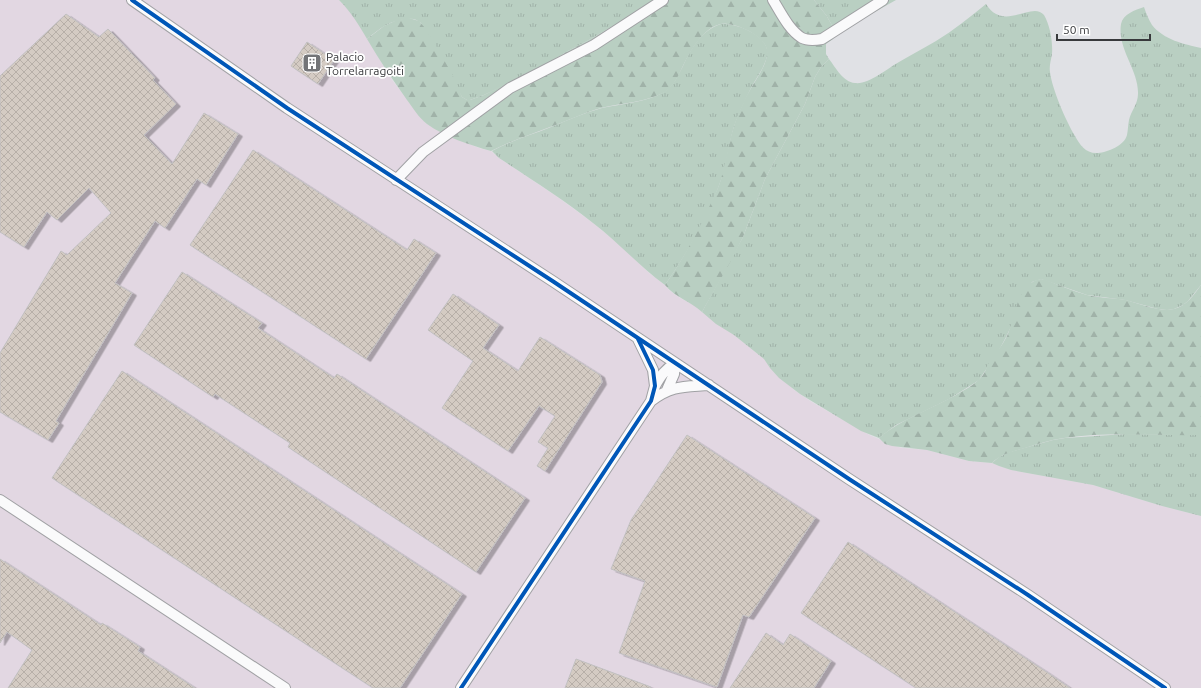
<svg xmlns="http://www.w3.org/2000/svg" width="1201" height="688" font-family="Ubuntu,sans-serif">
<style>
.industrial{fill:#e2d7e2}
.grass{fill:url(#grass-tufts)}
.forest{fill:url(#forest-firs)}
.building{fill:url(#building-cross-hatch);stroke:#c1c0c1;filter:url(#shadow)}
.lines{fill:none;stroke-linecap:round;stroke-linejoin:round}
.street-casing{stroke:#a0a1a4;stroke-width:12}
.street{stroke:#fafafb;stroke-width:10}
.cycleway-casing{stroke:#fff;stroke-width:6}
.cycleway{stroke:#0057b8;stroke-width:4}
.labels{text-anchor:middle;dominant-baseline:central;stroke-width:3.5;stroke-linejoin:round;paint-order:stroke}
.poi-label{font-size:12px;fill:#38393c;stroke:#fff;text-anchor:start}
</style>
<defs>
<pattern id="grass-tufts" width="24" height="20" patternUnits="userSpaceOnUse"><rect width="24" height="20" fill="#b9cfc2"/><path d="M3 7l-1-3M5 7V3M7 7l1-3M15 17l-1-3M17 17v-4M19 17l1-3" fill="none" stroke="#a0b2a8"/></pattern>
<pattern id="forest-firs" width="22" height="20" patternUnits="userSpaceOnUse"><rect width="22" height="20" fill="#b9cfc2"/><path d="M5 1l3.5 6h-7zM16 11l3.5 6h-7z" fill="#a0b2a8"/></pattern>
<pattern id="building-cross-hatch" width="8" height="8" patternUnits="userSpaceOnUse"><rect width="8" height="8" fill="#d4cbc3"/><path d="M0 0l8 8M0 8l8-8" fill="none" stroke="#b7afa8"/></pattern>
<filter id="shadow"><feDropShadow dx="4.5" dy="2.5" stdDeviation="0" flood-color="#0004"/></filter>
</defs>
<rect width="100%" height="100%" fill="#e0e1e5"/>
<!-- industrial -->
<path class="industrial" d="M0,0H339L347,8L355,18L381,62L392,80L419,115L426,123L437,130L449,136L479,148L491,151L499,158L556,196L593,223L622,247L649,273L665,285L669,290L680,298L694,305L702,312L734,335L764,359L794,390L810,401L871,436L901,448L927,450L969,461L992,463L999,466L1011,470L1093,485L1162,506L1201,516V688H0Z"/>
<!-- grass -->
<path class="grass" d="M339,0H663L613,26L587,41L566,52L544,66L484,95L470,100H467L462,97L421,23C416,19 413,18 407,19C388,21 381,28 367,39C359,25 351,12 339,0Z
M814,0H896L873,13L836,32L826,15Z
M986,4C1004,33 1032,0 1044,15C1050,25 1053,42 1052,54C1051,60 1049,66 1050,72C1052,89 1066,121 1075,136C1080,145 1086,154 1098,153C1108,152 1124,146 1127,135C1128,130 1128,125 1129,120C1131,111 1138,104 1138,94C1139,70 1117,49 1121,24C1123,14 1135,10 1144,7C1146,13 1149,20 1152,25C1164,40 1184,44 1201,48V285L1188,301L1183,305L1174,309L1167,310L1158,309L1125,300L1087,295L1041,279L1032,282L1006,337L998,352L990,362L987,368L979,380L973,384L949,399L896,425L879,438L861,431L800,394L779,378L770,368L764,359L734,335L716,324L702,312L743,237L765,179L805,104L815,77L821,67L829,59C836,68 843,82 855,83C868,85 888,68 899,62C911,55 924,48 936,41C954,30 970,17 986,4Z
M721,24C735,23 763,33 767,49C770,61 755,79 750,90C745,100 740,111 736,121C729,139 728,159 722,177C709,215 688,252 665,285C639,266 618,242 593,223C563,199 531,179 499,158L492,151C510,141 531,135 551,127C568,120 584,113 602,108C621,104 647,102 664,92C674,86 678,75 683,66C691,48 702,30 721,24Z
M1126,434L1201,435V516L1162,506L1093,485L1011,470L999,466L992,463L999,457L1010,452L1053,440L1065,438Z"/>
<!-- forest -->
<path class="forest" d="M663,0H814L826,15L836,32L833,39L826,44V54L829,59L821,67L815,77L805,104L765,179L743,237L732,259L702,312C690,301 676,298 665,285C683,259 698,232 711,203C715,194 720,185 722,175C727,158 729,140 735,123C739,112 744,100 750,90C756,79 768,64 767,51C766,36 735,22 721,24C706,27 695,44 688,56C681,68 677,84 665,92C647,102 621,103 601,108C583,113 567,121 550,127C530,135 510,141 491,151C470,145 445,137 427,124C419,118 413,108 407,100C393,80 379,60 367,39L384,26L397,20L409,18L419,21L425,28L436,46L452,74L462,97L467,100H470L484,95L523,75L544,66L566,52L587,41L613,26Z
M1041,279L1046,280C1059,285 1073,291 1087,295C1099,298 1113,298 1126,300C1141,304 1158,312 1174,309C1186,306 1194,295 1201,285V435C1155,436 1109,431 1064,438C1050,440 1038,444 1025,448C1014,451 1000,454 992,463L969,461L927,450L892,446L885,444L879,438C901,419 931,409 956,395C966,389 976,384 983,375C986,371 987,365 990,361C996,353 1002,346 1007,336C1015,318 1017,283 1041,279Z"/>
<!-- building -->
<path class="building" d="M66,14L99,37L108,29L155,78L153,80L176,104L144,135L172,164L204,113L238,134L206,185L197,179L165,228L155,221L115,283L132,293L56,421L59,423L48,440L0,412V353L61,251L67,255L111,213L89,188L57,220L47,212L24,247L0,232V76Z
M307,42L334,60L318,84L291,66Z
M253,150L407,250L414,239L436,253L366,359L190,245Z
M182,272L262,323L258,328L334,378L337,374L525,498L476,572L288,447L290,443L215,394L213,397L134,345Z
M453,294L499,325L483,348L518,371L540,337L600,375L602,382L545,471L537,466L548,448L538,442L555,416L539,406L508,451L442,408L473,361L428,330Z
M122,371L462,594L400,688H373L52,478Z
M687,435L815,518L749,617L743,615L717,687L619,653L645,581L611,569L631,520Z
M848,542L1048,673L1070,688H916L801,613Z
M0,559L101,625L102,623L140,647L138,651L195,688H8L32,650L7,632L0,643Z
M766,633L783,645L790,634L831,661L814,688H730Z
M576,659L651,687L650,688H565Z"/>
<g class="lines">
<!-- street casing -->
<g class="street-casing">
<path id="street" d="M132,0L287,108L554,282L849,479L1028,595L1165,688
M773,0C781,13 789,30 802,38C808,41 816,40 822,39L883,0
M396,180L423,152L510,88L594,45L663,0
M655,386C661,375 665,370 675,363
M667,390L674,374L675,363
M651,401C672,385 684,387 709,385
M0,500L285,688
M461,688L651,401L655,386L653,370L638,339"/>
</g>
<!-- street -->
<use href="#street" class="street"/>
<!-- cycleway casing -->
<g class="cycleway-casing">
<path id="cycleway" d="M132,0L287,108L554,282L849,479L1028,595L1165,688
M461,688L651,401L655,386L653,370L638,339"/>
</g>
<!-- cycleway -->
<use href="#cycleway" class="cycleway"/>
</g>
<!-- icons -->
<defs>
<g id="building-square" transform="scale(1)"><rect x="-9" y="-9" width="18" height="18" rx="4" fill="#737477" stroke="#fff"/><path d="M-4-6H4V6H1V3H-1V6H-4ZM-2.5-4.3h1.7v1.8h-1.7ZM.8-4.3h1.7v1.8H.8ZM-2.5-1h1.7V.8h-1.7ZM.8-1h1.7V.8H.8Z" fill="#fff"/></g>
</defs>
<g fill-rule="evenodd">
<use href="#building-square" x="312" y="63"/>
</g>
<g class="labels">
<!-- poi labels -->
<g class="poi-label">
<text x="326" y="56">Palacio<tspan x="326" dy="14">Torrelarragoiti</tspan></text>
</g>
</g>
<!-- scale -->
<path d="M1057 34v6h93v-6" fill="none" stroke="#38393c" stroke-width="2"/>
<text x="1063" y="34" font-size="12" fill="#38393c" stroke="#ffffff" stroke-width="3" paint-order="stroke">50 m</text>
</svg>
